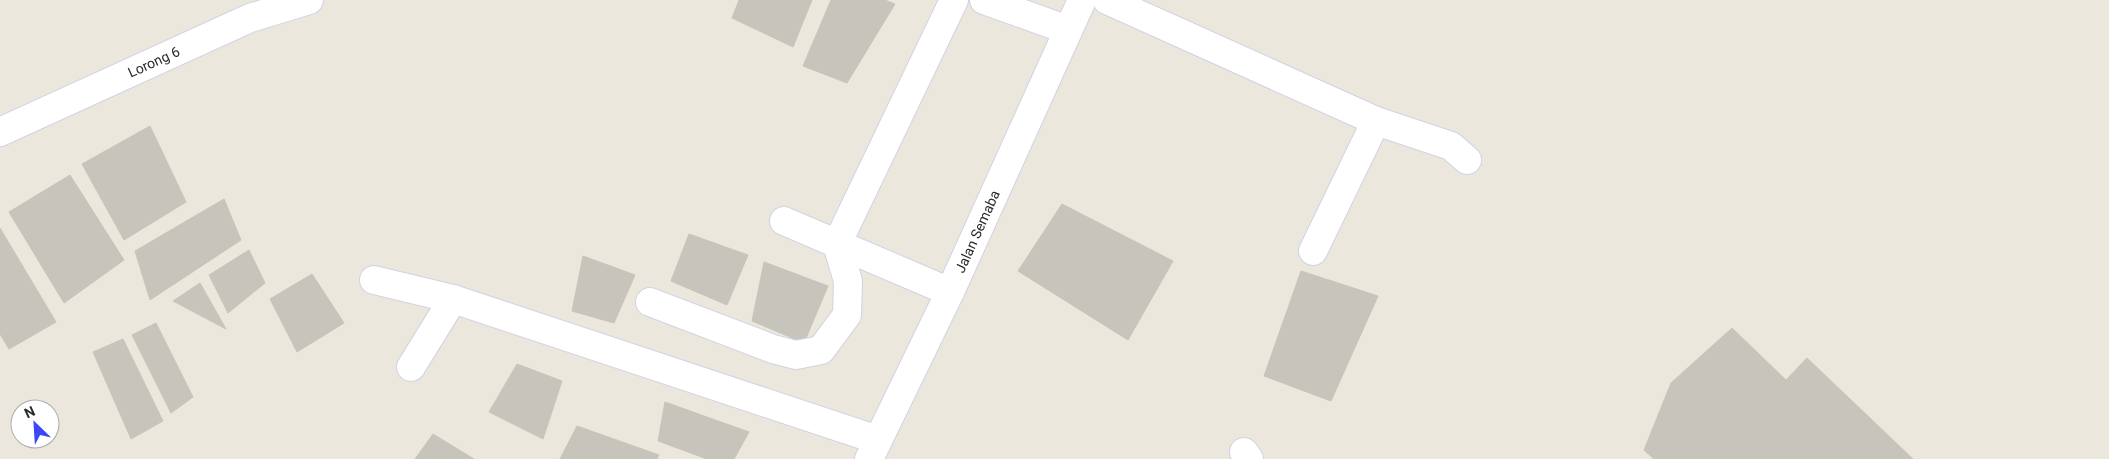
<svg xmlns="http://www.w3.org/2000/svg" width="2109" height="459" font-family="Roboto,sans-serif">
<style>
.building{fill:#c7c5bb;stroke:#c8c4b6}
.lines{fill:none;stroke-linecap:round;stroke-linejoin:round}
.minor-casing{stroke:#d1d3e3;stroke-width:30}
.minor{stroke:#fff;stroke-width:28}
.labels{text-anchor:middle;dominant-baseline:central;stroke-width:4.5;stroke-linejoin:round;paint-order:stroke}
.street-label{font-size:14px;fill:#2a2a2a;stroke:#fff}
</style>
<rect width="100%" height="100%" fill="#ece7dc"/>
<!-- building -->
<path class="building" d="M739,0H812L793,47L732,18Z
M831,0H885L895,4L847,83L803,66Z
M150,126L186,202L124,240L82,164Z
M70,175L124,260L64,303L9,212Z
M224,199L241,240L150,300L135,251Z
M1062,204L1173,261L1128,340L1018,271Z
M0,228L56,322L9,349L0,334Z
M689,234L748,255L727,305L671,281Z
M249,250L265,283L228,313L209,275Z
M583,256L635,275L614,323L572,311Z
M764,262L828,286L804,343L752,321Z
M1301,271L1378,296L1331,401L1264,376Z
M312,274L344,323L297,352L270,299Z
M200,283L226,329L173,301Z
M156,323L193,397L171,413L132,335Z
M1732,328L1786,380L1807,358L1913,459H1654L1644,450L1671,383Z
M123,339L163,421L131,439L93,352Z
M517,364L562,381L543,439L489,412Z
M665,402L749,432L734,459H707L658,441Z
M577,426L659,455L657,459H560Z
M433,434L474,459H415Z"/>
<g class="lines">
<!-- minor casing -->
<g class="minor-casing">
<g id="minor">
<path d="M984,0L1068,30"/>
<path d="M1107,0L1376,121L1313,251"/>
<path d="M1376,121L1451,146L1467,160"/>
<path id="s1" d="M0,132L250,18L309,0"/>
<path d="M784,221L950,292"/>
<path d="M374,280L453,299L878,440"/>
<path d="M650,302L773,349L796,355L821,350L847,315L848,281L837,244L954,0"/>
<path d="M411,367L453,299"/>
<path d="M1244,452L1249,459"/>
<path id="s2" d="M869,459L950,292L1082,0"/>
</g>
</g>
<!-- minor -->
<use href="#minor" class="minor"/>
</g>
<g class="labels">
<!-- street labels -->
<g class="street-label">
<text stroke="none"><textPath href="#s1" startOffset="169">Lorong 6</textPath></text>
<text stroke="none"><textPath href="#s2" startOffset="252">Jalan Semaba</textPath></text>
</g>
</g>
<!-- north arrow -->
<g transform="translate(35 424) rotate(335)"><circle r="24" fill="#ffffff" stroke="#aaaaaa"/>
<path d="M0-4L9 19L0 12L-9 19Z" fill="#3c47fa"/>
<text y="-8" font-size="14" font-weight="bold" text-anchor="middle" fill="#2a2a2a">N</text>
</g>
</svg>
